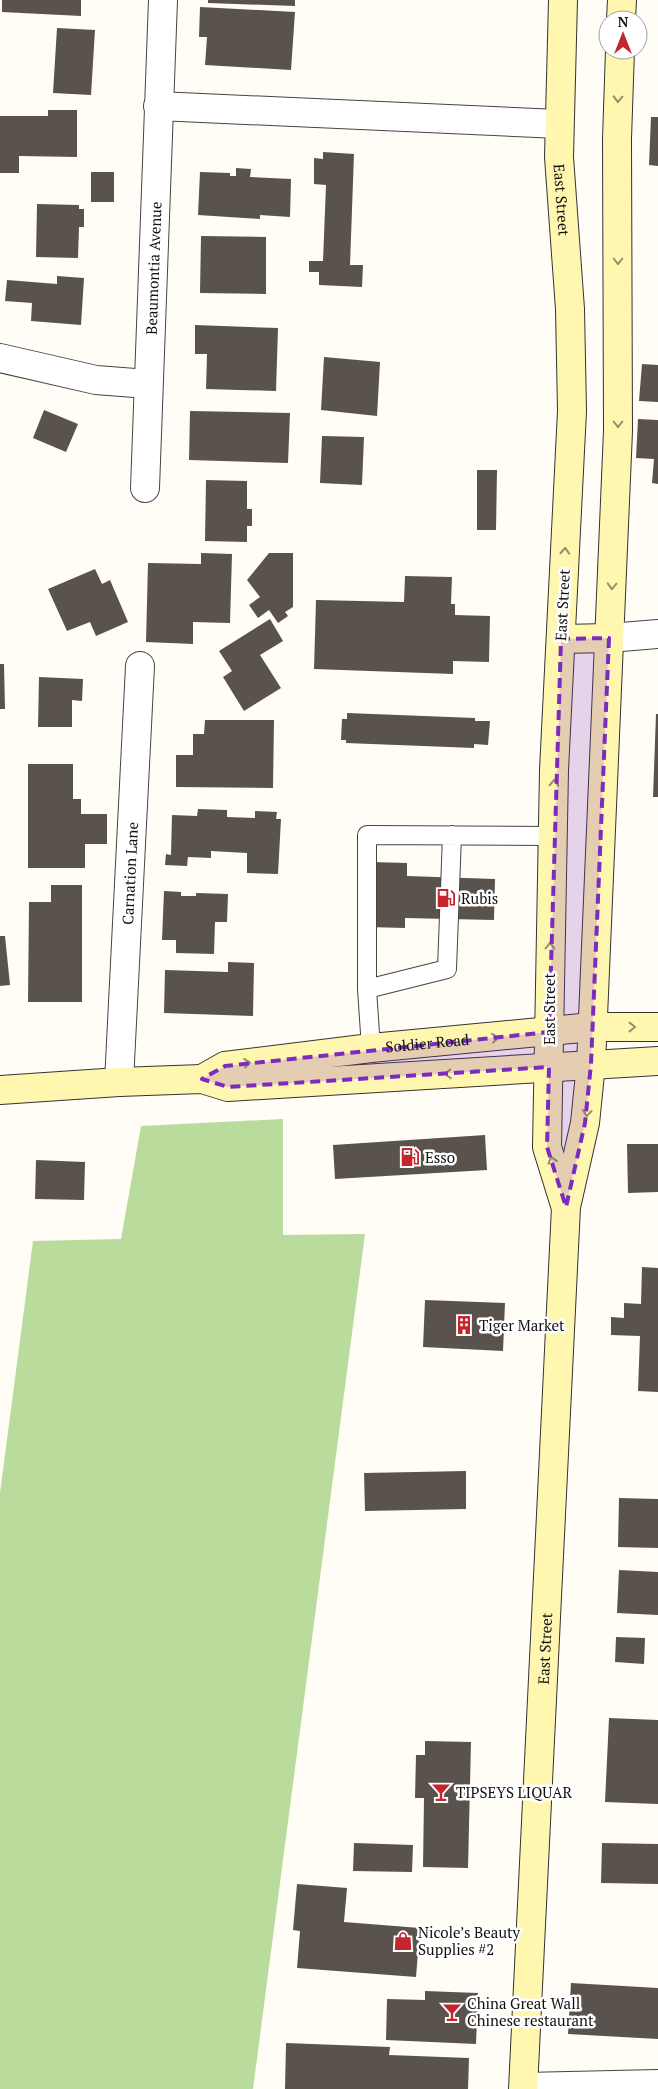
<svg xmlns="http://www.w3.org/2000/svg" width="658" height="2089" font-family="'PT Serif',serif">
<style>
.forest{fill:#b9dc9c}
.building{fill:#5a524d}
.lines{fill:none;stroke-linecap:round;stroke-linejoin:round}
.service-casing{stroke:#444;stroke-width:20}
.minor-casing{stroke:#444;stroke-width:30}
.secondary-casing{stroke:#333;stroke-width:30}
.service{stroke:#fff;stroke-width:18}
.minor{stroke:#fff;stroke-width:28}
.secondary{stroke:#fff6b0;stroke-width:28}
.oneway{stroke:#948f68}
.marked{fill:#7b2cbf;fill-opacity:0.2;stroke:#7b2cbf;stroke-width:4;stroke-dasharray:10 6;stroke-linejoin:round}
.labels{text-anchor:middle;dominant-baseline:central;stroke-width:5;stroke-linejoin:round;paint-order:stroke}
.street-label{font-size:15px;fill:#111;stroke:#fff}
.poi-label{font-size:15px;fill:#111;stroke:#fff;text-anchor:start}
</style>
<rect width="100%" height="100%" fill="#fffdf5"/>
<!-- forest -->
<path class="forest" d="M283,1119V1235L365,1234L253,2089H0V1493L33,1241L121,1239L141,1126Z"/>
<!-- building -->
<path class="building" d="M2,0H81V16L2,12Z
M208,0H295V6L208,3Z
M200,7L295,12L291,70L205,65L207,37H199Z
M57,28L95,30L91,95L53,93Z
M48,110H77V157L19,156V173H0V116H48Z
M651,117H658V166L649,165Z
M323,152L354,154L350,265H363L362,287L319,285V272H309V261H323L326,185L314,184V158L323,159Z
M236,168L251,169L250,177L291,179L290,217L260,215V219L198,215L200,172L230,173V176H236Z
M91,172H114V202H91Z
M37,204L79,205V209H84V227H79L78,258L36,257Z
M201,236L266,237V294L200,293Z
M57,276L84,278L81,325L31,321L32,303L5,301L7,280L57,284Z
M195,325L278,328L276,391L206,389L207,354H195Z
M324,357L380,362L377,416L321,410Z
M642,364L658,365V402L639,401Z
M44,410L78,424L66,452L33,438Z
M190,411L290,413L288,463L189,460Z
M638,419L658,420V484L652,483L654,459L636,458Z
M322,436L364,437L362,485L320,483Z
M477,470H497L496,530H477Z
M206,480L247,481V509H252V526H247V542L205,541Z
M201,553L232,554L230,623L193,622V644L146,642L148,563L201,564Z
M269,553H293V607L285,612L288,616L278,623L269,610L258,618L249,605L260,597L247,580Z
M95,569L102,584L110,580L128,622L96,636L90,622L67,631L48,589Z
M405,576L452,577L451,604H455V615L490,616L489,662L453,661V674L314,669L316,600L404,602Z
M270,619L283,641L260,655L281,688L244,711L223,677L232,671L219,651Z
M0,664H4L5,709H0Z
M39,677L83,679L82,701L72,700V727H38Z
M347,713L475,718V721H490L488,745L474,744V748L346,743V740H341L342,719H347Z
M656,714H658V797H653Z
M205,720H274L273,788L176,787V755H193V734H204Z
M28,764H73V799H81V814H107V844H85V868H28Z
M198,809L227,810V817L255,818V811L277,812L276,819H281L278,874L247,873V853L211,851V858L188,857L187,866L165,865L166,854L171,855L172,815L197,816Z
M371,862L407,863V876L495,879L494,920L405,918V928L368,927Z
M51,885H82V1002H28L29,902H51Z
M164,891L181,892V896H196V893L228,894L227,922H215L214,954L176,953V940H162Z
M0,936H5L10,985L0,986Z
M228,962L254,963L253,1016L164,1013L165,970L228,972Z
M485,1135L487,1170L335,1179L333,1145Z
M627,1144H658V1192L628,1193Z
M36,1160L85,1162L84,1200L35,1199Z
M642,1267L658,1268V1392L638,1391L640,1336L611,1335V1317L624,1318V1303L641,1304Z
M425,1300L505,1303L503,1351L423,1347Z
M466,1471V1509L365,1511L364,1473Z
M619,1498L658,1499V1548L618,1547Z
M619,1570L658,1572V1615L617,1613Z
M616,1637L645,1638L644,1664L615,1662Z
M609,1718L658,1720V1804L605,1802Z
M425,1741L471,1742L468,1868L423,1867L424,1798H415L416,1755H425Z
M354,1843L413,1845L412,1872L353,1871Z
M602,1843L658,1844V1884L601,1883Z
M297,1884L347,1888L344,1922L420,1928L416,1977L297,1968L300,1931L293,1930Z
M571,1983L658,1988V2039L568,2034Z
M425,1991L478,1993L476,2044L386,2040L387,1999L425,2000Z
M286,2043L390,2047L389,2055L469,2058L468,2089H285Z"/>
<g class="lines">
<!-- service casing -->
<g class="service-casing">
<path id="service" d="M367,989L447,969L452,835
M371,1048L367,989V835L552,836"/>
</g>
<!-- minor casing -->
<g class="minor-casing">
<g id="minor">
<path d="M158,106L559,124"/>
<path d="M0,358L96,380L148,384"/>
<path id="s1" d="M145,488L163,0"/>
<path d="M609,638L658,634"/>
<path id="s2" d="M119,1082L140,666"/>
<path d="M524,2087L658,2084"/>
</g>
</g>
<!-- secondary casing -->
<g class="secondary-casing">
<g id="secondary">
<path id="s3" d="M563,0L559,157L570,309L572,411L554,770L547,1147L565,1205"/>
<path d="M621,20L622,0"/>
<path d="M561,639L609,638"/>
<path id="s4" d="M202,1079L225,1066L371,1048L592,1027H658"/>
<path d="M0,1090L119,1082L202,1079L228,1087L658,1061"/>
<path id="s5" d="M523,2089L566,1207L585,1123L591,1064L618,431L617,139L620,50"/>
</g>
</g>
<!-- service -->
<use href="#service" class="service"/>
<!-- minor -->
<use href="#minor" class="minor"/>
<!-- secondary -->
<use href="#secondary" class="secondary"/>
</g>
<!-- one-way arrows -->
<defs><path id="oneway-chevron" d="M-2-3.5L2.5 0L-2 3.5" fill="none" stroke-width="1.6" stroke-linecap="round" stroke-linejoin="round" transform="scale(1.25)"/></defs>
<g class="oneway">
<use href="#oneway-chevron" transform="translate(618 99) rotate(92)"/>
<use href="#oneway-chevron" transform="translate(618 261) rotate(90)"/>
<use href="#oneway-chevron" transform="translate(618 424) rotate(90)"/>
<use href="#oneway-chevron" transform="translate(565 551) rotate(-87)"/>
<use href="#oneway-chevron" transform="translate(612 586) rotate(92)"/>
<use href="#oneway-chevron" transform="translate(554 783) rotate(-88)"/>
<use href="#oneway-chevron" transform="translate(550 946) rotate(-89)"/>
<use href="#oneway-chevron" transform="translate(632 1027)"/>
<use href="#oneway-chevron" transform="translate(495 1038) rotate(-6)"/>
<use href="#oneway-chevron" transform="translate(247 1063) rotate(-7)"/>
<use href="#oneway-chevron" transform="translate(448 1074) rotate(176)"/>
<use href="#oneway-chevron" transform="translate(587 1113) rotate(96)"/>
<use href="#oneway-chevron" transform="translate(552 1160) rotate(-107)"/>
</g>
<!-- marked area -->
<path class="marked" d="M609,638L591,1064L585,1123L566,1207L547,1147L549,1067L228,1087L202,1079L225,1066L549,1032L561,639Z"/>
<!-- icons -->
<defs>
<g id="fuel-bare" transform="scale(1.5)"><path d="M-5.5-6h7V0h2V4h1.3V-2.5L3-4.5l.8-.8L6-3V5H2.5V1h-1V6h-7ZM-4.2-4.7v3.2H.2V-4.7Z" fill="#c4262e" stroke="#fff" stroke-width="2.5" paint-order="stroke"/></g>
<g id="building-bare" transform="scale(1.5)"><path d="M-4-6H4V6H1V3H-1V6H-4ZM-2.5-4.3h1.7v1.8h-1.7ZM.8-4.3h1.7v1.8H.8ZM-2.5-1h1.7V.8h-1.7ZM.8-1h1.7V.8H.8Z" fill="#c4262e" stroke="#fff" stroke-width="2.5" paint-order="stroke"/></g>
<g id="bar-bare" transform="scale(1.5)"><path d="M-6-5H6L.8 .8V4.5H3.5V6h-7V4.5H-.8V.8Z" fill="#c4262e" stroke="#fff" stroke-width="2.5" paint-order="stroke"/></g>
<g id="shop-bare" transform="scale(1.5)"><path d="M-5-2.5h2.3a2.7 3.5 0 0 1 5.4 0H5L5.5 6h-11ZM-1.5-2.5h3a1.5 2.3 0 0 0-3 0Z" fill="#c4262e" stroke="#fff" stroke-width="2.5" paint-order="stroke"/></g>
</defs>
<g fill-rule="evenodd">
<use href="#fuel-bare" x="446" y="898"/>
<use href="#fuel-bare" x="410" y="1157"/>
<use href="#building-bare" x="464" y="1325"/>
<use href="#bar-bare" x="441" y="1792"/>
<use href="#shop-bare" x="403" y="1941"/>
<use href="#bar-bare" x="452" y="2012"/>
</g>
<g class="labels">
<!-- street labels -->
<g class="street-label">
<text stroke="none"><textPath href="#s3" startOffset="200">East Street</textPath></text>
<text stroke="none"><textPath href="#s1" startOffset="220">Beaumontia Avenue</textPath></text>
<text transform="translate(562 605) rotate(-87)">East Street</text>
<text stroke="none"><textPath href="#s2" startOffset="209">Carnation Lane</textPath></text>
<text transform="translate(549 1009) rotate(-90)">East Street</text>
<text stroke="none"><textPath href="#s4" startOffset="230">Soldier Road</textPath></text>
<text stroke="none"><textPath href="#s5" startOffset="441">East Street</textPath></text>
</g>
<!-- poi labels -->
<g class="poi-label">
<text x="461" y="898">Rubis</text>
<text x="425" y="1157">Esso</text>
<text x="479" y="1325">Tiger Market</text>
<text x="456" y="1792">TIPSEYS LIQUAR</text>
<text x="418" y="1932">Nicole’s Beauty<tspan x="418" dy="17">Supplies #2</tspan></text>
<text x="467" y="2003">China Great Wall<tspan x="467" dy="17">Chinese restaurant</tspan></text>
</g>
</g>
<!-- north arrow -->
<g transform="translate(623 35)"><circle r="24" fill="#ffffff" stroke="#a0a0a0"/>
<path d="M0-4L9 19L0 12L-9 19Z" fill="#c4262e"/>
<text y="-8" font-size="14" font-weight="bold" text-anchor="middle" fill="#111111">N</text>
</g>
</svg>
